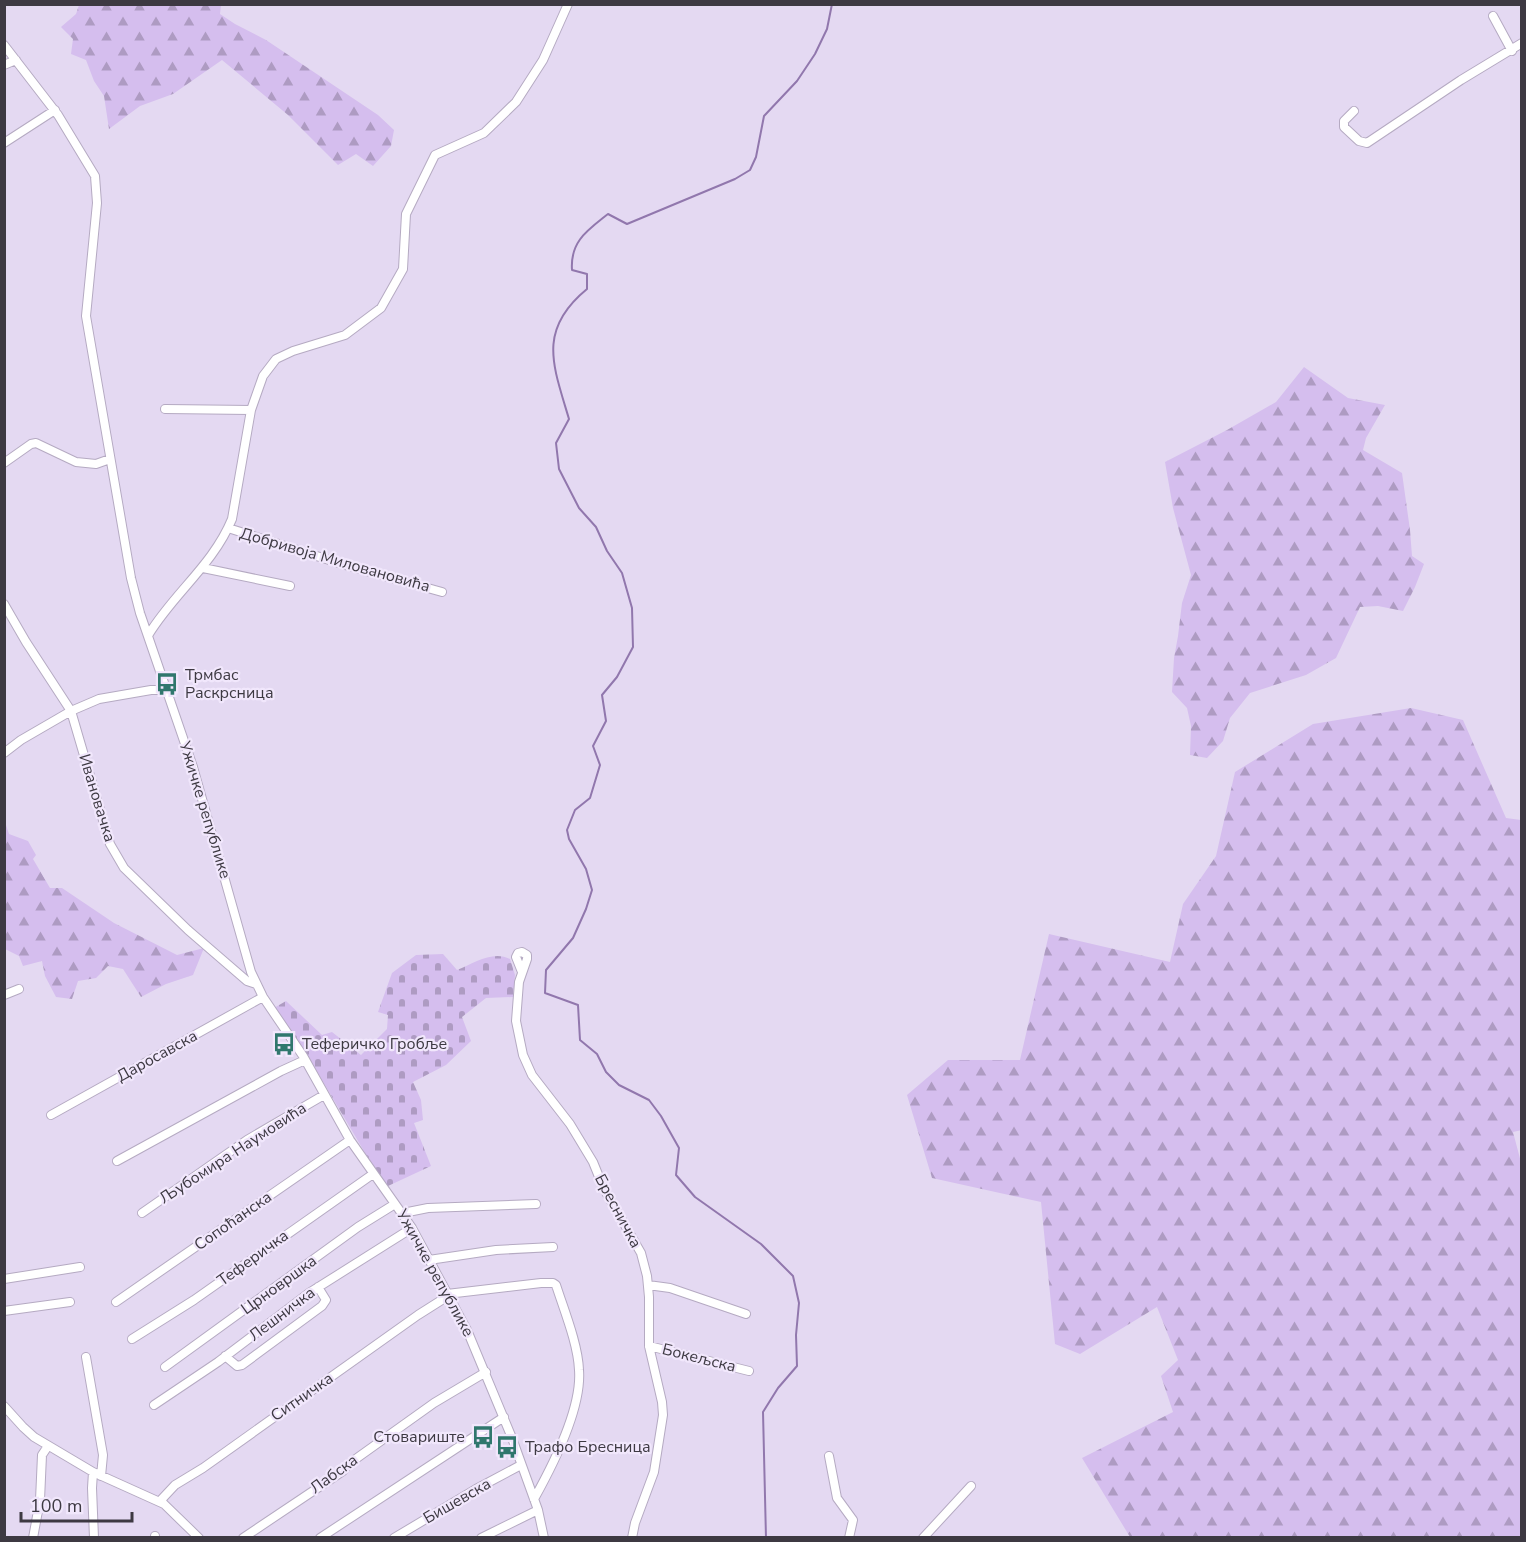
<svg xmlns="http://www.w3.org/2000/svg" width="1526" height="1542" font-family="'Nunito Sans',sans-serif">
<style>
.forest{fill:url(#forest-firs)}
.cemetery{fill:url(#cemetery-stones)}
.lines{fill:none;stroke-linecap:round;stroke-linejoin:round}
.stream{stroke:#9177ad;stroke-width:2}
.minor-casing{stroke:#b5aac2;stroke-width:10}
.minor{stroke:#fff;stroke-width:8}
.labels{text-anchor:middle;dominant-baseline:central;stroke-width:4.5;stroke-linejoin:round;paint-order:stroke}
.street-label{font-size:16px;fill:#3d3942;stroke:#f1e7fc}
.poi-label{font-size:16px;fill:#3d3942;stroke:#f1e7fc;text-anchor:start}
</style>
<defs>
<pattern id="forest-firs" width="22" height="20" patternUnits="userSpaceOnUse" patternTransform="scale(1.5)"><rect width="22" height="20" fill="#d5beee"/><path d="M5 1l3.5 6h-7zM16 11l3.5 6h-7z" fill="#ae9bc2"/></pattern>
<pattern id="cemetery-stones" width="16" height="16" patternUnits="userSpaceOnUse" patternTransform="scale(1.5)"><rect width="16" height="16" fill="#d5beee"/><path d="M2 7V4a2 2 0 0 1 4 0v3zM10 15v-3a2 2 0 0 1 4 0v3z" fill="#ae9bc2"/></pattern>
</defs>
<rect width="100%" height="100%" fill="#e4d9f2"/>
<!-- forest -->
<path class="forest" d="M79,5H221L220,14L235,24L266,40L378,115L394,130L391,146L373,166L356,154L338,165L288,115L222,60L173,94L140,106L109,129L104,96L94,81L86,60L71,54L73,39L61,27L76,14Z
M1304,367L1348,398L1385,405L1366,438L1363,450L1402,473L1410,530L1412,556L1424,564L1415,587L1403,611L1378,606L1360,607L1336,658L1306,675L1250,693L1230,718L1223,741L1207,758L1190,755L1191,726L1187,708L1172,692L1174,658L1178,636L1182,603L1191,575L1173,508L1165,462L1227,430L1276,402Z
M1411,708L1463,720L1506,818L1521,820L1522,1130L1513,1132L1522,1166L1521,1537H1130L1082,1458L1173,1412L1161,1376L1178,1360L1157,1307L1080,1354L1055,1344L1041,1202L932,1178L907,1095L948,1060H1020L1049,934L1170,962L1183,904L1216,856L1235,772L1313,724Z
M5,822L9,834L28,841L36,855L33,859L50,888H62L114,923L177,955L204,948L193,975L166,984L141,997L123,969L108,966L96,978L78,981L72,999L56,997L45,976L42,961L23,966L19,956L5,949Z"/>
<!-- cemetery -->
<path class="cemetery" d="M443,954L457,970C474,963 493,950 510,959L515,975L513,997L486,998L462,1017L471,1041L446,1065L413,1082L421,1100L423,1120L414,1123L431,1166L388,1186L374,1168L306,1053L274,1008L286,1001L322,1035L332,1032L361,1055L387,1029L388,1015L378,1012L392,973L416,955Z"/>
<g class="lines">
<!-- stream -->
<path class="stream" d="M766,1538L763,1412L778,1388L797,1366L796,1335L799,1303L793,1276L761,1244L695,1197L676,1175L679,1148L661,1116L649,1100L619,1085L606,1072L597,1054L580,1040L578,1005L545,993L546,970L573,938L586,909L592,890L586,869L569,839L567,830L575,810L590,798L600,765L593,746L606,721L602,695L617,677L633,647L632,608L622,573L607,551L596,527L579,508L559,469L556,443L569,419C553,365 537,330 587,289V274L572,270C570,241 588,230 608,214L627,224L735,179L750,170L756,157L764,116L797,81L815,54L827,29L832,4"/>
<!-- minor casing -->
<g class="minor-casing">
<path id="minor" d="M1493,16L1512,51
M4,45L58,115L95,176L97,203L86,316L131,578L140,613L193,767L251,972L263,997L303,1056L350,1140L412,1228L467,1330L512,1438L538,1510L544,1538
M4,65L16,60
M1354,111L1344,121V127L1359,141L1367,143L1461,80L1522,43
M4,143L55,110
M165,409L251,410
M4,463L31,444L36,443L76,462L96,464L110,459
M228,528L345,565L442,592
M203,568L290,586
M4,604L26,642L71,711L110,844L124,868L188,930L247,981L256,984
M149,634C174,593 213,565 232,519L251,410L263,376L276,359L293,351L345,335L381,308L403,269L406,214L435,155L484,133L516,102L543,60L568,4
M4,753L21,740L71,711L99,699L151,690H166
M522,972L516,957L518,953L522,952L527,955V959L519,982L516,1021L523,1055L532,1075L570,1124L593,1162L604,1189L641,1253L647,1276L649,1297V1346L662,1402L663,1415L654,1472L635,1523L632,1538
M4,995L19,989
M51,1115L263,997
M117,1161L281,1071L305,1060
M142,1213L247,1140L324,1095
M403,1213L428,1208L536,1204
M429,1260L496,1250L553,1247
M4,1279L80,1267
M648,1285L670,1288L746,1314
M447,1294L541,1283H553L556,1285C564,1310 578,1344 579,1370C582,1408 553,1465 534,1499
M116,1302L350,1140
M4,1311L70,1302
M132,1339L194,1300L373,1174
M649,1346L749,1371
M225,1356L237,1366L242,1365L322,1306L326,1300L318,1287
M86,1357L103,1455L101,1476
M165,1367L358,1227L395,1204
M154,1405L218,1362L309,1293L412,1228
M4,1406L23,1427L34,1437L93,1472L164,1504L199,1538
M829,1456L837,1498L853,1520L849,1538
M93,1472L92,1488L94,1538
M160,1501L175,1485L203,1468L418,1315L448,1296
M155,1536V1538
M33,1538L40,1500L42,1455L48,1446
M243,1538L343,1471L350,1463L434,1403L486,1372
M320,1538L504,1417
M394,1538L476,1489L521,1465
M481,1538L538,1510
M923,1538L971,1486"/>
</g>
<!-- minor -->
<use href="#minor" class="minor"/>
</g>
<!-- icons -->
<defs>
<g id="bus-bare" transform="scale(1.8)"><path d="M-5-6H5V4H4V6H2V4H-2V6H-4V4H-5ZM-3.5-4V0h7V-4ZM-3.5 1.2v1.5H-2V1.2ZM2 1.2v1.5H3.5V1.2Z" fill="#30776d" stroke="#f1e7fc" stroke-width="2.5" paint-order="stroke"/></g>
</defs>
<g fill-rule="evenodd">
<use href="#bus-bare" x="167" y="684"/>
<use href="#bus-bare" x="284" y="1044"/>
<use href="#bus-bare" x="483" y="1437"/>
<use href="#bus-bare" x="507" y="1447"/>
</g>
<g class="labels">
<!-- street labels -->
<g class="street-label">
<text transform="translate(335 560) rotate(16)">Добривоја Миловановића</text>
<text transform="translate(97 798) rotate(73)">Ивановачка</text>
<text transform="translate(205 810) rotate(73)">Ужичке републике</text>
<text transform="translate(157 1056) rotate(-29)">Даросавска</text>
<text transform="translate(233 1153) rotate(-33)">Љубомира Наумовића</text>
<text transform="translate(618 1211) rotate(62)">Бресничка</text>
<text transform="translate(233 1221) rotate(-35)">Сопоћанска</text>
<text transform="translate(253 1258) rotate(-36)">Теферичка</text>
<text transform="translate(435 1273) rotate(61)">Ужичке републике</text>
<text transform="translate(279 1285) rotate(-36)">Црновршка</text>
<text transform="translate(282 1314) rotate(-37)">Лешничка</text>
<text transform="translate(699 1358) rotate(14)">Бокељска</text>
<text transform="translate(302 1397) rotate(-35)">Ситничка</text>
<text transform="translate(334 1474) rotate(-36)">Лабска</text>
<text transform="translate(457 1501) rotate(-30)">Бишевска</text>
</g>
<!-- poi labels -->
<g class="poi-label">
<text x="185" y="675">Трмбас<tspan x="185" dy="18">Раскрсница</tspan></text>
<text x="302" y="1044">Теферичко Гробље</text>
<text x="465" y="1437" text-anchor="end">Стовариште</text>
<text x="525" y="1447">Трафо Бресница</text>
</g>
</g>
<!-- border -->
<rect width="1526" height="1542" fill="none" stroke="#3d3942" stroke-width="12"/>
<!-- scale -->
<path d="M21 1512v9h111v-9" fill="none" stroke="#3d3942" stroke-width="3"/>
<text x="30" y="1512" font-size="18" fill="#3d3942" stroke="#f1e7fc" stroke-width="4.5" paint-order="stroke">100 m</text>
</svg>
